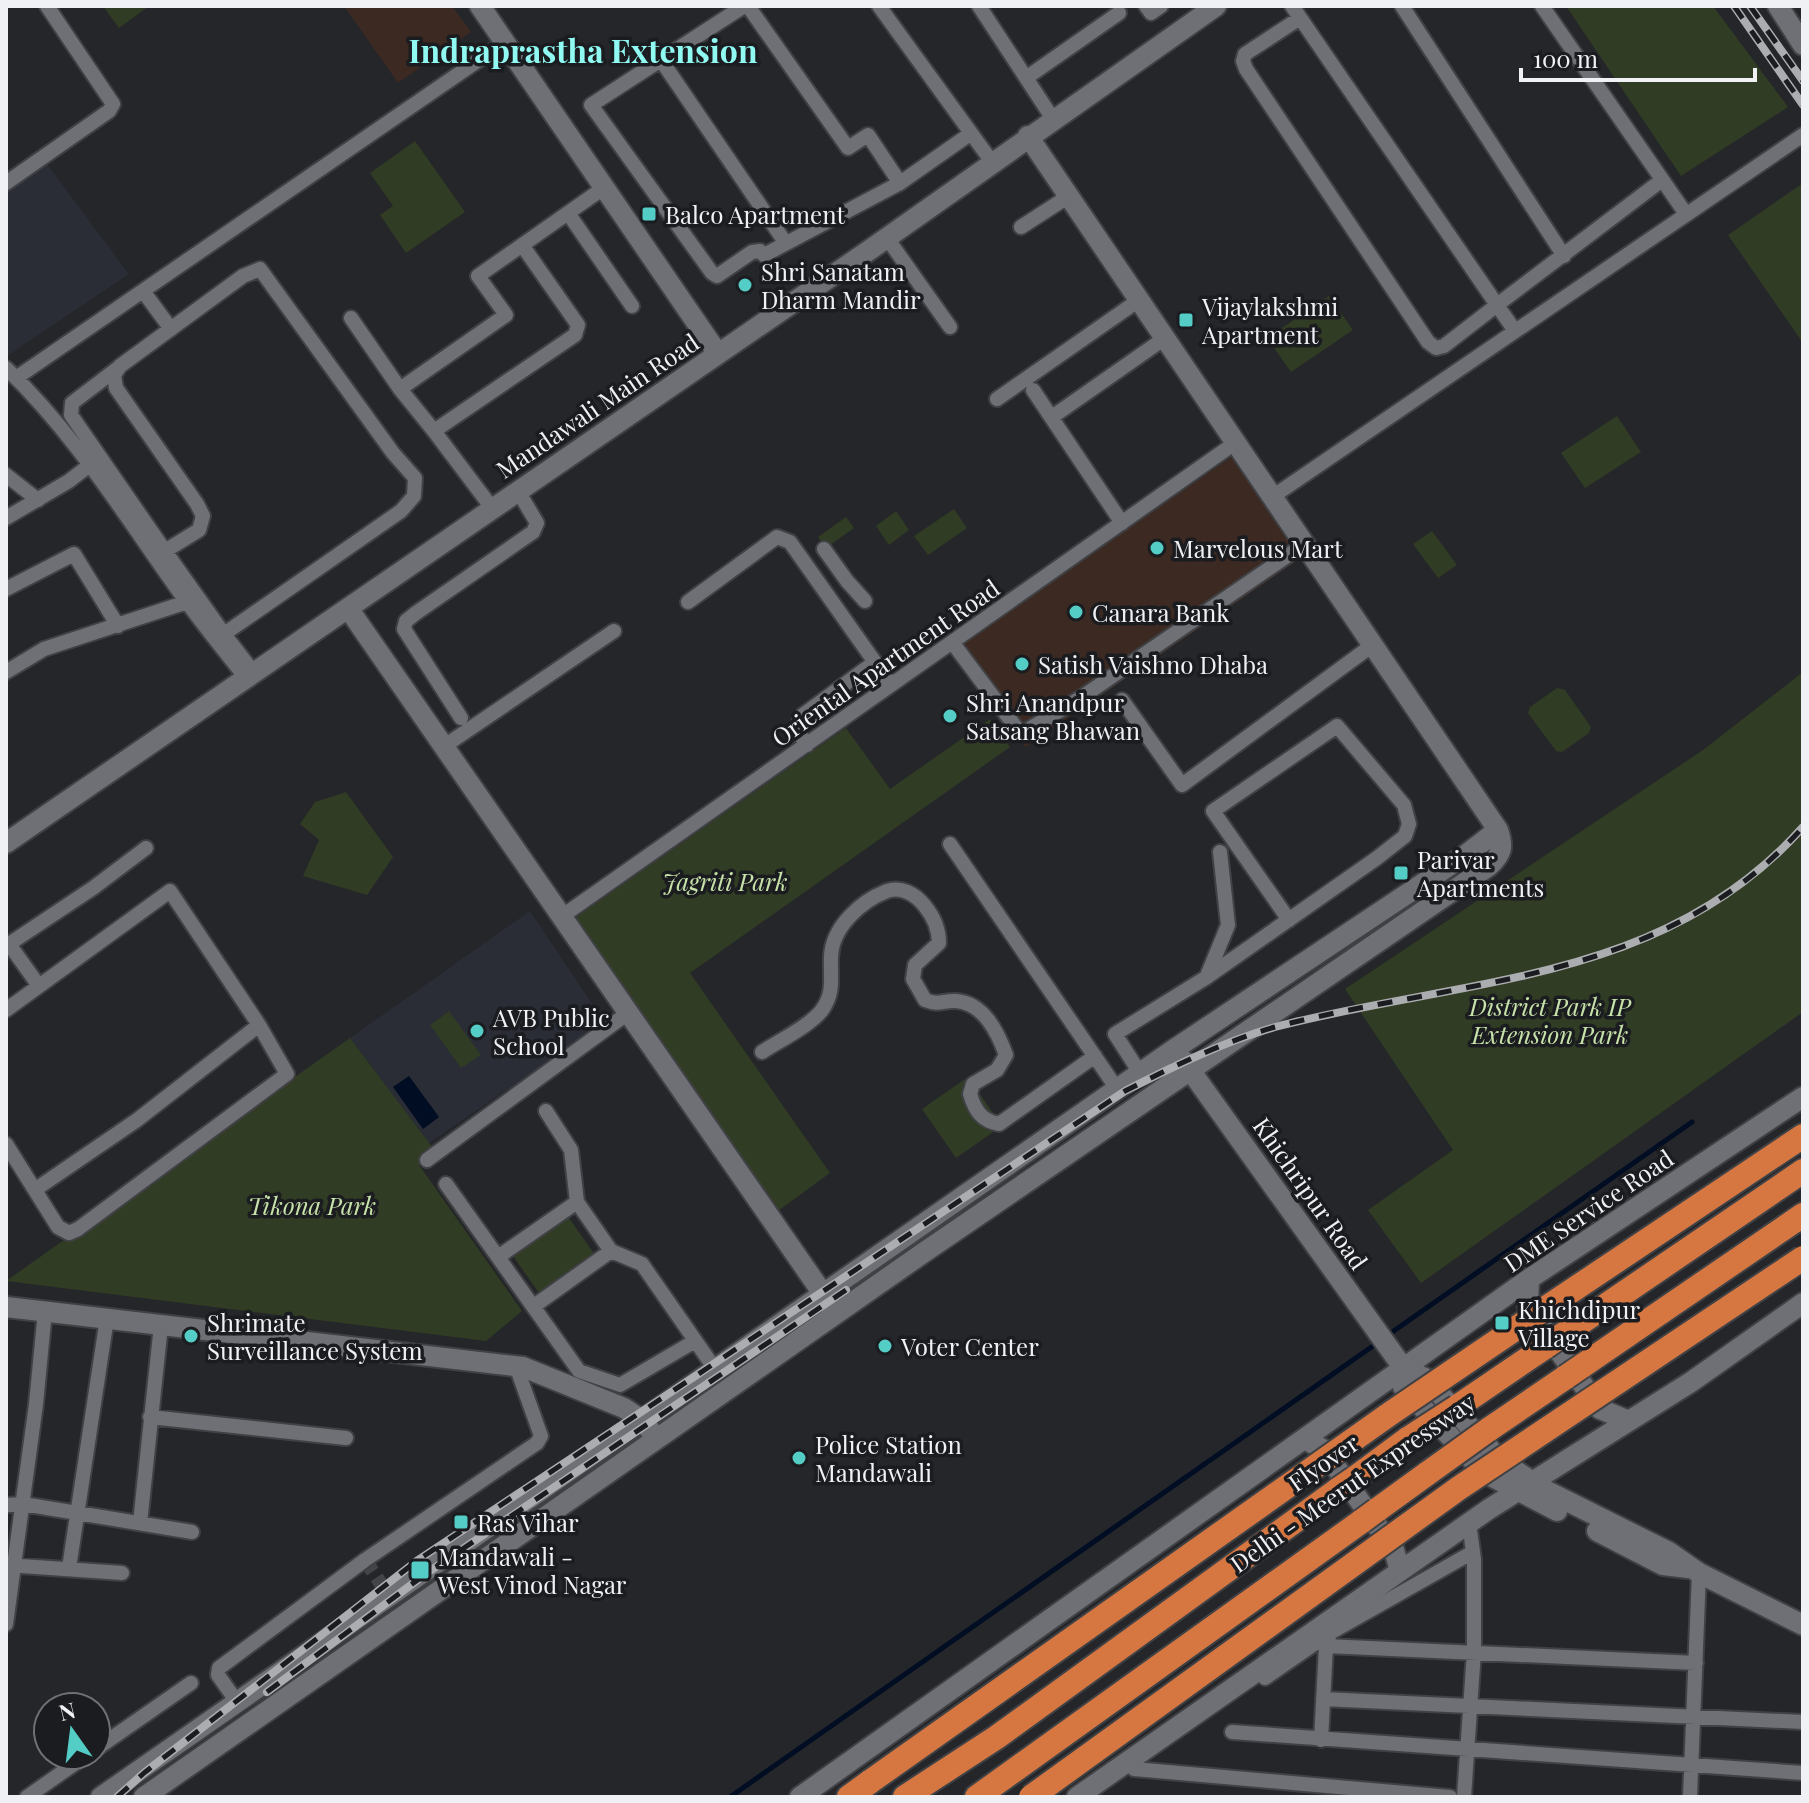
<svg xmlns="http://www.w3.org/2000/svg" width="1809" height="1803" font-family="'Playfair Display',serif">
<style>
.commercial{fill:#3b2922}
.built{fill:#2a2c36}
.green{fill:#303c23}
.water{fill:#000d23}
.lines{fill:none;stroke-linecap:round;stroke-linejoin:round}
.stream{stroke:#000d23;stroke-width:5}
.street-tunnel{stroke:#434448;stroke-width:14;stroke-dasharray:14 7;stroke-linecap:butt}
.street-casing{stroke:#404144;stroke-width:18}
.secondary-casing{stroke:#404144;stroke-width:24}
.highway-casing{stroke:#404144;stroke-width:28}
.street{stroke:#6e7075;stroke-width:14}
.secondary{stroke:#6e7075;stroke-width:20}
.highway{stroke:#d67742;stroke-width:24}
.rail-casing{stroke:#acadb1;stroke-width:8}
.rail{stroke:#1b1c20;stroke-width:5;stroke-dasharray:15;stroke-linecap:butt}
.highway-bridge-casing{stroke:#404144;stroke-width:28;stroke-linecap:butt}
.highway-bridge{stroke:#d67742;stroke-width:24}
.poi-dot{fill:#54cdc6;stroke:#1b1c20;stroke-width:3}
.labels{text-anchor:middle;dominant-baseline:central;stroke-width:7;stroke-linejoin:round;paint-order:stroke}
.poi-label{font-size:24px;fill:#f0f1f4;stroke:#1b1c20;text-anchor:start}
.street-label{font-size:24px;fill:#f0f1f4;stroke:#1b1c20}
.park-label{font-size:24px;font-style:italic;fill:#c7e3a9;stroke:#1b1c20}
.district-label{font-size:32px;font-weight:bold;fill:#8ff9f2;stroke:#1b1c20}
</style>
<rect width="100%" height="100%" fill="#25262a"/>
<!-- commercial -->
<path class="commercial" d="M344,6H452L471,32L398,83Z
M1231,457L1301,558L1026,747L1012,736L956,648Z"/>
<!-- built -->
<path class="built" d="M47,164L129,274L6,357V191Z
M530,911L605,1023L429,1143L350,1038Z"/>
<!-- green -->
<path class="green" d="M103,6H149L119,28Z
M1566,6H1713L1788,107L1681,176Z
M415,141L465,212L406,253L380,215L393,206L370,173Z
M1803,183V343L1728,235Z
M1329,296L1353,330L1291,372L1267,338Z
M1617,416L1641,452L1585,488L1561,453Z
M954,509L967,528L928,555L914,536Z
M896,511L909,530L889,545L876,526Z
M846,517L854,528L826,548L818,537Z
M1432,531L1457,565L1438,578L1413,544Z
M1803,672V1012L1421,1283L1368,1210L1453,1150L1345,989L1703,750Z
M1557,688L1565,690L1591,727L1589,733L1562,752L1556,751L1528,713L1530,707Z
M990,719L1010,747L690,973L830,1173L778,1211L572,920L846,728L890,789Z
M346,792L393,857L367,895L303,876L319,840L300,824L315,802Z
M449,1011L481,1055L461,1068L430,1025Z
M350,1038L436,1152L419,1165L522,1311L486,1341L6,1281Z
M968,1077L1002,1126L956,1158L922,1109Z
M569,1218L595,1255L539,1293L513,1256Z"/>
<!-- water -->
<path class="water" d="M409,1076L439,1117L423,1129L393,1087Z"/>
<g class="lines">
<!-- stream -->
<path class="stream" d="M1388,1335L1692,1122
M730,1797L1380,1341"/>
<!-- street-tunnel -->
<path class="street-tunnel" d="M365,1560L389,1596"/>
<!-- street casing -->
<g class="street-casing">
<path id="street" d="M744,6L591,105L712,273L717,276L752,252L760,251L764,255L900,183L970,134
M748,6L848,148L868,135L900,183
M879,6L992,162
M979,6L1053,119
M1146,6L1151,13L1161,6
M1292,6L1497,305L1444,346L1436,348L1428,342L1246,69L1243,61L1245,54L1300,18
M1402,6L1564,256
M1542,6L1686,214
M661,60L785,242
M1026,78L1119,13
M6,183L109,111L113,104L47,6
M568,213L632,306
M1021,227L1069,196
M887,238L950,327
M143,291L171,329
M351,318L400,389
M1515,331L1497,305L1662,180
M6,368C78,437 128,521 186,601C205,627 226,653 246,678
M118,368L72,403L71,415L165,551
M16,378L505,42
M1033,390L1122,523
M997,399L1139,300
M1052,417L1165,338
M434,431L400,389L506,315L478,276L605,187
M6,475L38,500
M1272,497L1803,135
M492,508L434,431L575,335L578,325L522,245
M6,518L69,481L91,464
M824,549L847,581L865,601
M6,589L74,554L118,626
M688,602L777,537L790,542L891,685
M224,634L165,551L199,530L203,516L197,504L116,388L114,375L120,366L243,276L260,269L393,453L415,478L414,496L401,511L224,634L254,673
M952,642L1021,734L1082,697L1306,543
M6,672L44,649L187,602
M1122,700L1182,785L1374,644
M461,718L404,629L406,621L416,613L533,532L537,523L518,491
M807,745C799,733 794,728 803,715L875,662
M443,747L614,631
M950,844L1117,1089
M561,917L1235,443
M9,944L39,986
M6,946L93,888L146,848
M1207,976L1228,925L1220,852
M6,1010L170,891L259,1025L287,1074L78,1229L69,1233L58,1227L6,1144
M762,1052C779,1041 811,1025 822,1010C835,992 830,977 831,957C832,927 861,901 887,891C901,886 915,894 924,905C934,917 939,928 939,943L915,965L913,979L925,1000C940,1006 943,1000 956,1001C984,1003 998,1033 1006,1055L997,1070L973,1084L970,1094C975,1111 982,1121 999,1124L1095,1056
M1140,1073L1115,1034L1207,977L1377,858L1405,836L1409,824L1404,805L1337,726L1213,811L1289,920
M546,1111L571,1150L577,1202L611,1251L642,1264L715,1369
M427,1160L628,1013
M446,1184L579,1371L620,1385L695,1341
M36,1189L137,1120L259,1025
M498,1257L577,1202
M534,1306L611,1251
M150,1417L346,1438
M6,1505L23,1504L192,1532
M140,1523L161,1325
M7,1565L122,1573
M69,1568L107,1318
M6,1624L36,1404L45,1311
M1326,1646L1696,1663
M1265,1678L1330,1633L1473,1552
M1323,1699L1803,1722
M237,1702L218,1675L219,1668L365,1560L537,1443L541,1436L516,1366
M1232,1732L1803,1773
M1321,1740L1326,1646L1329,1637
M96,1749L191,1683
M1134,1769L1450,1797
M27,1797L87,1755
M1464,1797L1474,1651V1559L1469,1523
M1690,1797L1699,1573"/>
</g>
<!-- secondary casing -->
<g class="secondary-casing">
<path id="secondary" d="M480,6L718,354
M1778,6L1803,45
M348,608L830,1304
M6,843L871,249L1216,6
M1183,1060L1404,1369L1425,1378L1501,1461L1545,1490L1669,1552L1699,1573L1803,1625
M1529,1279L1528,1307L1600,1409L1629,1421
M6,1307L523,1367L624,1408L642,1420L650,1430
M1404,1369L1403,1387L1485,1473L1557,1511
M1305,1439L1324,1450L1394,1550L1400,1571
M1597,1531L1663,1565L1688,1568
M101,1797L1173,1050L1467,854L1498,830
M144,1797L923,1253L1489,866C1502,854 1504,847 1498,830L1028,136
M800,1797L1529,1279L1803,1097
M1077,1797L1489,1509L1691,1382L1803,1303"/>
</g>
<!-- highway casing -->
<g class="highway-casing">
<path id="highway" d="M1543,1310L1803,1136
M1561,1336L1803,1171
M1582,1366L1803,1215
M1457,1407L1545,1347
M1488,1430L1566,1377
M1355,1478L1409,1438
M1377,1510L1428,1473
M849,1797L871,1781
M905,1797L997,1737L1339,1489
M977,1797L1362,1521"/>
</g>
<!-- street -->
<use href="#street" class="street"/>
<!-- secondary -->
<use href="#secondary" class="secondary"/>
<!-- highway -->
<use href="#highway" class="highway"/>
<!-- rail casing -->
<g class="rail-casing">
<path id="rail" d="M1734,6L1803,105
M1750,6L1803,81
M267,1692L427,1573L846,1290
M117,1797L144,1773L418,1560L1125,1091C1174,1066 1223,1042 1275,1027C1462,978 1663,984 1803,827"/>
</g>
<!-- rail -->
<use href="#rail" class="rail"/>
<!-- highway-bridge casing -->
<g class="highway-bridge-casing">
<path id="highway-bridge" d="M1545,1347L1561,1336
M1566,1377L1582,1366
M1409,1438L1457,1407
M1428,1473L1488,1430
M1339,1489L1355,1478
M1362,1521L1377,1510
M871,1781L1391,1413L1543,1310
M1031,1797L1459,1488L1803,1258"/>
</g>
<!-- highway-bridge -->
<use href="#highway-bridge" class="highway-bridge"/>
</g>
<!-- markers -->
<g class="poi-dot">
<rect x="641" y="206" width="16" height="16" rx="4"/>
<circle cx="745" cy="285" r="8"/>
<rect x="1178" y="312" width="16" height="16" rx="4"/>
<circle cx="1157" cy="548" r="8"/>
<circle cx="1076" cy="612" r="8"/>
<circle cx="1022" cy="664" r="8"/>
<circle cx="950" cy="716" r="8"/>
<rect x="1393" y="865" width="16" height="16" rx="4"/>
<circle cx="477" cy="1031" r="8"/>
<rect x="1494" y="1315" width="16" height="16" rx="4"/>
<circle cx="191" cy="1336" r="8"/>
<circle cx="885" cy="1346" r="8"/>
<circle cx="799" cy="1458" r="8"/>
<rect x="453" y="1514" width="16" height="16" rx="4"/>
<rect x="410" y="1560" width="20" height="20" rx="4"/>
</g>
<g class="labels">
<!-- poi labels -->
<g class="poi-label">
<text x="665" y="214">Balco Apartment</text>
<text x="761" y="271">Shri Sanatam<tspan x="761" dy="28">Dharm Mandir</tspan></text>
<text x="1202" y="306">Vijaylakshmi<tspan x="1202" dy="28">Apartment</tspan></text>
<text x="1173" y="548">Marvelous Mart</text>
<text x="1092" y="612">Canara Bank</text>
<text x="1038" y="664">Satish Vaishno Dhaba</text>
<text x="966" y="702">Shri Anandpur<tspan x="966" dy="28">Satsang Bhawan</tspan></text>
<text x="1417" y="859">Parivar<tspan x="1417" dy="28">Apartments</tspan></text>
<text x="493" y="1017">AVB Public<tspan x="493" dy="28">School</tspan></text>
<text x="1518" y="1309">Khichdipur<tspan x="1518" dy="28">Village</tspan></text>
<text x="207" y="1322">Shrimate<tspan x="207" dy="28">Surveillance System</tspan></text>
<text x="901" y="1346">Voter Center</text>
<text x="815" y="1444">Police Station<tspan x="815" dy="28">Mandawali</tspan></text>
<text x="477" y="1522">Ras Vihar</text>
<text x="438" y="1556">Mandawali -<tspan x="438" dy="28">West Vinod Nagar</tspan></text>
</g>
<!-- street labels -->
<g class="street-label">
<text transform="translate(597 405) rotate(-34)">Mandawali Main Road</text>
<text transform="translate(885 662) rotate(-35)">Oriental Apartment Road</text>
<text transform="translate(1311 1193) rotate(55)">Khichripur Road</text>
<text transform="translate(1588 1210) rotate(-34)">DME Service Road</text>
<text transform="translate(1323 1462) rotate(-35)">Flyover</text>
<text transform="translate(1352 1482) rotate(-35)">Delhi - Meerut Expressway</text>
</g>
<!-- park labels -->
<g class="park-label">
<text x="725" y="881">Jagriti Park</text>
<text x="1550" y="1006">District Park IP<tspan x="1550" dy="28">Extension Park</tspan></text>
<text x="312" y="1205">Tikona Park</text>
</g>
<!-- district labels -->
<g class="district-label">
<text x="583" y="49">Indraprastha Extension</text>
</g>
</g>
<!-- border -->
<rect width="1809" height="1803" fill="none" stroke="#f0f1f4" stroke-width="16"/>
<!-- north arrow -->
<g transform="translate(72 1731) rotate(346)"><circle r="38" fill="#1b1c20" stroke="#707175" stroke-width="2"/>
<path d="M0-6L14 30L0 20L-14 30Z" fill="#54cdc6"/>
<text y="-12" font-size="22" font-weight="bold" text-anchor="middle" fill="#f0f1f4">N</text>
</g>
<!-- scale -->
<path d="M1521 68v12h234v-12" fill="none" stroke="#f0f1f4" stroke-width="4"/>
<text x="1533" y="68" font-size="24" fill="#f0f1f4" stroke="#1b1c20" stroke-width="6" paint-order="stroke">100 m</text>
</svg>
